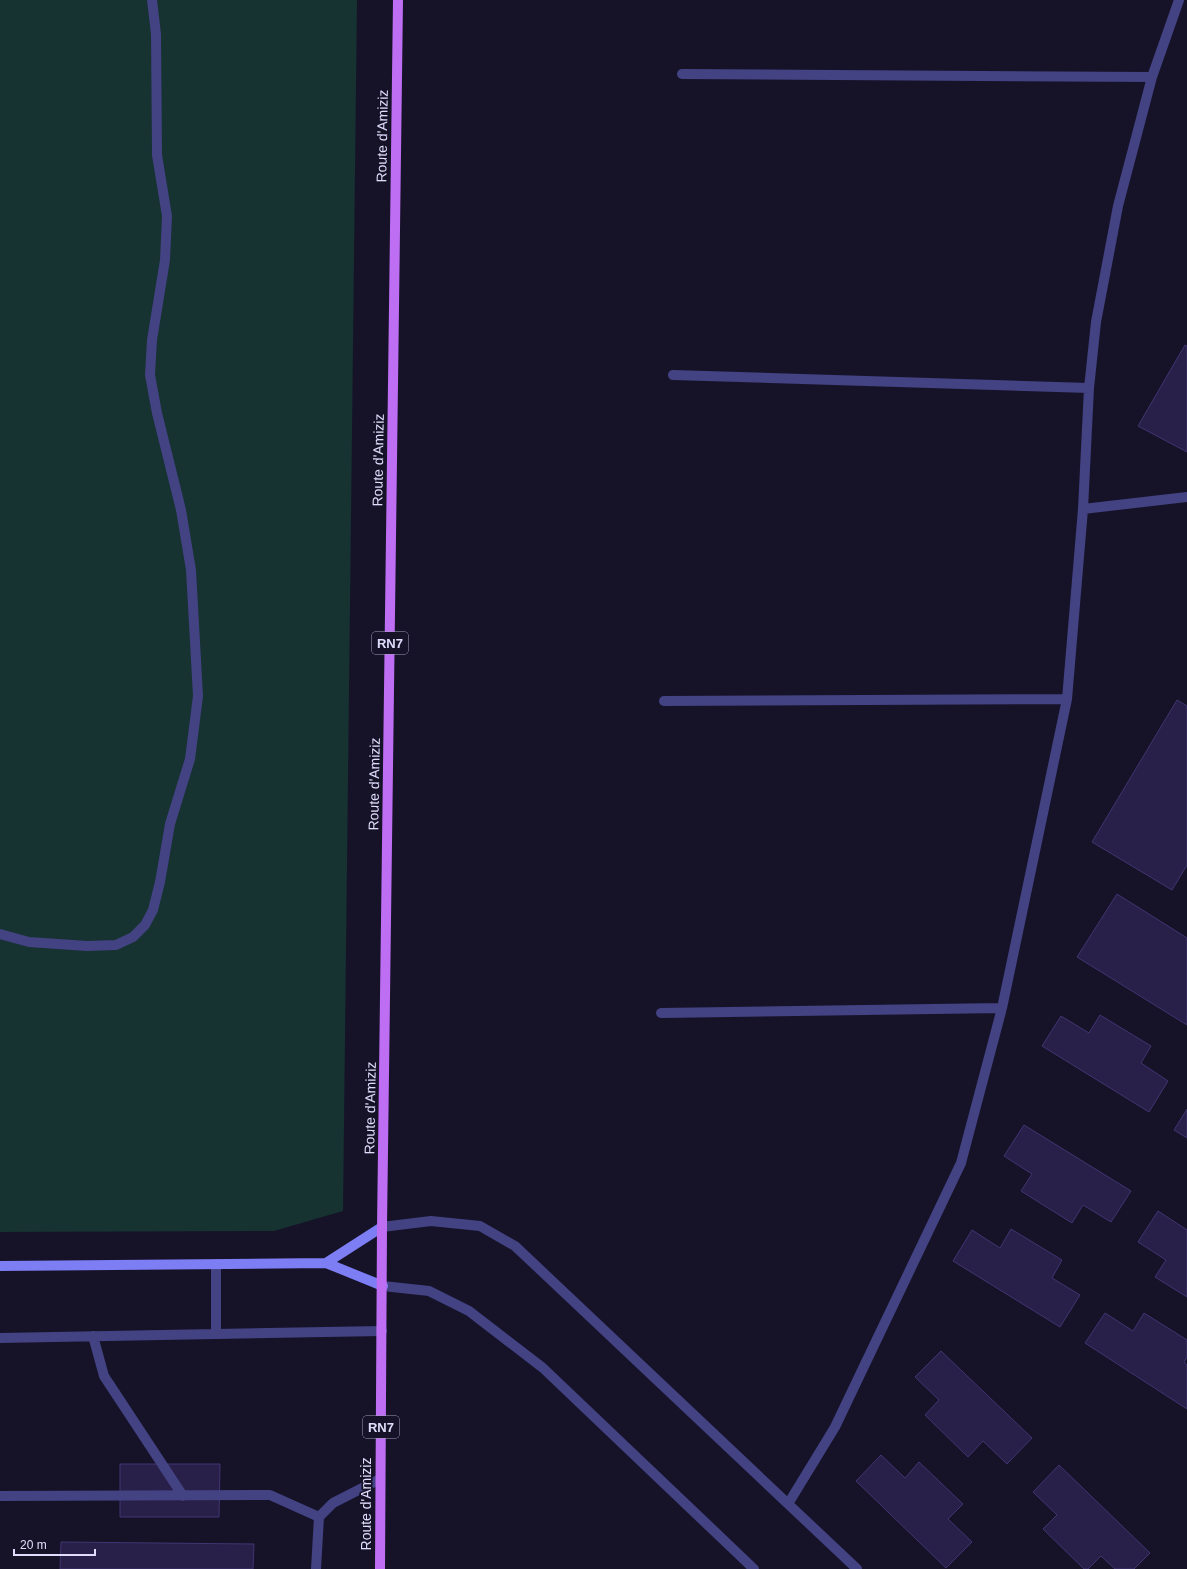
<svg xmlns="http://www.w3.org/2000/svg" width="1187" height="1569" font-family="Arial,sans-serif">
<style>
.green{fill:#163231}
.building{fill:#282048;stroke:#403572}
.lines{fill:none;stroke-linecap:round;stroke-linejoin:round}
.lane{stroke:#434283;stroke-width:10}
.street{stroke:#434283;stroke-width:10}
.secondary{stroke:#7d7df4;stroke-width:10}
.primary{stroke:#be6ef3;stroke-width:10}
.labels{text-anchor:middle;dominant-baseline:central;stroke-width:3.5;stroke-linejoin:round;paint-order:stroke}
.shield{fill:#161329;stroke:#a3a0bd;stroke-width:1}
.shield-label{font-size:13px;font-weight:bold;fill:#e0ddfc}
.street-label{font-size:14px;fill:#e0ddfc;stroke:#161329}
</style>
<rect width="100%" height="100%" fill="#161329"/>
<!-- green -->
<path class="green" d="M0,0H357L343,1211L274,1231L0,1232Z"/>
<!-- building -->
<path class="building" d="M1185,345L1187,346V452L1138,426Z
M1177,700L1187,706V865L1172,890L1092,842Z
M1117,894L1187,938V1025L1077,957Z
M1100,1015L1151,1046L1141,1063L1168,1081L1149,1112L1042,1046L1061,1016L1089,1033Z
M1187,1109V1138L1174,1130Z
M1024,1125L1131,1191L1111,1222L1083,1205L1072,1223L1021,1191L1032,1174L1004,1156Z
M1158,1211L1187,1230V1297L1155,1277L1166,1260L1138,1242Z
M1011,1229L1062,1260L1052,1278L1080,1295L1060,1327L953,1261L972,1230L1000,1248Z
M1105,1313L1133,1331L1144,1313L1187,1340V1357L1184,1362L1187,1365V1409L1085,1343Z
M941,1351L1032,1438L1007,1464L983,1441L968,1457L925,1415L939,1400L915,1377Z
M881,1455L905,1478L919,1462L963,1504L948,1519L972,1542L946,1568L856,1481Z
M120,1464H220L219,1517H120Z
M1059,1465L1150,1553L1134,1569H1115L1101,1556L1088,1569H1084L1043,1529L1057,1515L1033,1492Z
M61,1542L254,1544L253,1569H60Z"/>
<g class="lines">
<!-- lane -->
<path class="lane" d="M0,934L29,942L87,946L116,945L133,937L145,925L153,910L160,882L170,824L190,759L198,696L191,570L181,510L157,413L150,375L152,340L165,260L167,216L157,155L156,34L152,0
M216,1334V1264
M93,1336L104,1376L183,1496
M0,1338L382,1331
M0,1496L270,1495L319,1517
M316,1569L319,1517L333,1503L380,1479"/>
<!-- street -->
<path class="street" d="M682,74L1152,77
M673,375L1089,388
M1083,509L1187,497
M664,701L1067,699
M661,1013L1002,1008
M382,1227L431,1221L480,1226L515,1246L857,1569
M383,1286L429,1291L469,1311L543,1368L754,1569
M788,1504L835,1427L961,1163L1002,1008L1067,699L1083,509L1089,388L1096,322L1118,206L1152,77L1179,0"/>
<!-- secondary -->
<path class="secondary" d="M326,1263L382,1227
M0,1266L326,1263L383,1286"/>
<!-- primary -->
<path class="primary" d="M380,1569L382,1227L398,0"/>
</g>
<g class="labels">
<!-- shield labels -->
<g class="shield">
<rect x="372" y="632" width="36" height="22" rx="3"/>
<rect x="363" y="1416" width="36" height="22" rx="3"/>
</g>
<g class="shield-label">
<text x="390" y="643">RN7</text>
<text x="381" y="1427">RN7</text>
</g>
<!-- street labels -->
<g class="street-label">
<text transform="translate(382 136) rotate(-89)">Route d'Amiziz</text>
<text transform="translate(378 460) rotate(-89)">Route d'Amiziz</text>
<text transform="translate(374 784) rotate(-89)">Route d'Amiziz</text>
<text transform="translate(370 1108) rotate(-89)">Route d'Amiziz</text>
<text transform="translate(366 1504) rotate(-90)">Route d'Amiziz</text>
</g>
</g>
<!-- scale -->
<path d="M14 1549v6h81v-6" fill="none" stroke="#e0ddfc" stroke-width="2"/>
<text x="20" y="1549" font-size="12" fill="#e0ddfc" stroke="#161329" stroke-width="3" paint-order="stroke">20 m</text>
</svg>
